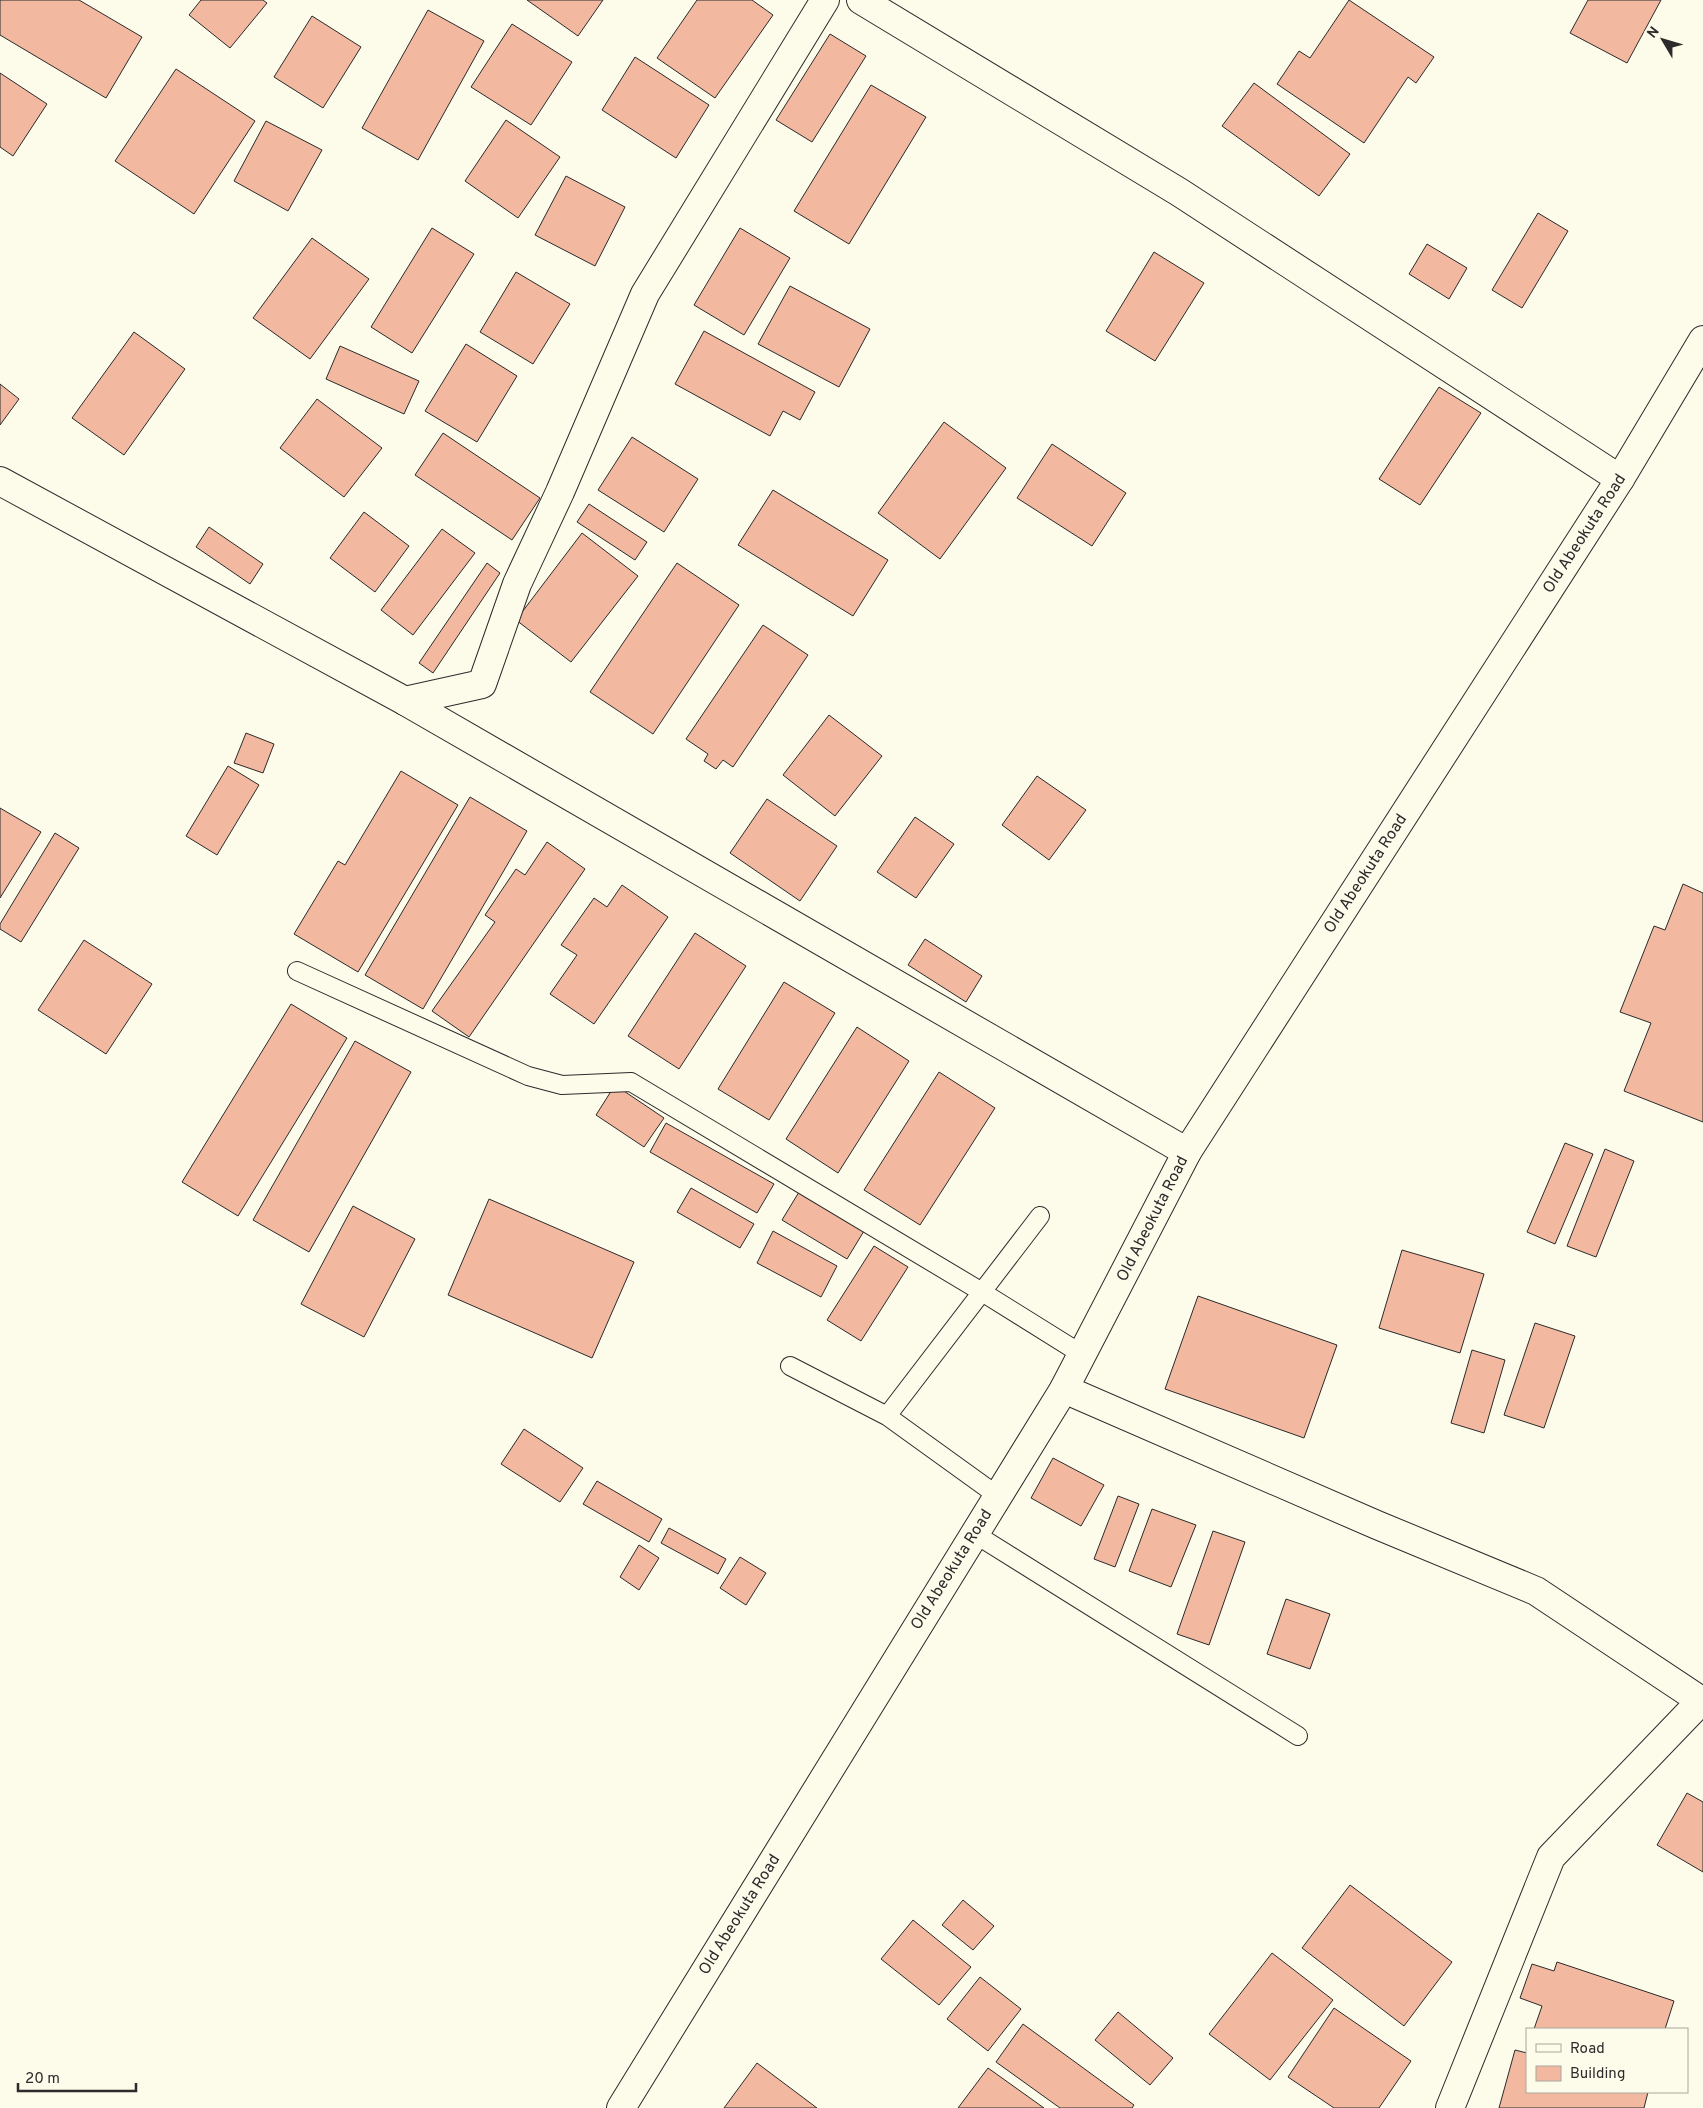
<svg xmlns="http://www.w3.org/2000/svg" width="1703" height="2108" font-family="Overpass,sans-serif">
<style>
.building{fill:#f2b8a0;stroke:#2b2b2b}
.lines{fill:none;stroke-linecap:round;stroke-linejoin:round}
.lane-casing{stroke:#2b2b2b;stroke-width:20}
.street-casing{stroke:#2b2b2b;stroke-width:30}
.secondary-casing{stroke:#2b2b2b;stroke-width:30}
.highway-casing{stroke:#2b2b2b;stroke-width:30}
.lane{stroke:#fdfbea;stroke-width:18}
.street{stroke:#fdfbea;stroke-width:28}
.secondary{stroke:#fdfbea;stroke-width:28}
.highway{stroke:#fdfbea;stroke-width:28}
.labels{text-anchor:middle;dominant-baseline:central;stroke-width:4;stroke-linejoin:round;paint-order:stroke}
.street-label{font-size:16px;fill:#2b2b2b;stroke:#fdfbea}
</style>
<rect width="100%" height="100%" fill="#fdfbea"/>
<!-- building -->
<path class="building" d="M0,0H79L142,37L106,98L0,35Z
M201,0H263L267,3L230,48L189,15Z
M527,0H603L578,36Z
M697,0H752L773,15L715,98L657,58Z
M1349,0L1434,57L1416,83L1408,77L1364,143L1277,84L1299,51L1310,58Z
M1588,0H1661L1627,63L1570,33Z
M428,10L484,41L418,160L362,128Z
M312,16L361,47L323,108L274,77Z
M512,24L572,62L531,125L471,87Z
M830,34L866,56L812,142L776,120Z
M635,57L709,105L676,158L602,110Z
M176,69L255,121L194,214L115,161Z
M0,73L47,104L13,156L0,147Z
M1254,83L1350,154L1319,196L1222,126Z
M871,85L926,117L849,244L794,211Z
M506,120L560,157L518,218L465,181Z
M266,121L322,150L288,211L234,181Z
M566,176L625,207L595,266L535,235Z
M1538,213L1568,231L1522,308L1492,290Z
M432,228L474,254L412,353L371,327Z
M740,228L790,258L744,335L694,305Z
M312,238L369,279L310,359L253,318Z
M1427,244L1467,268L1449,299L1409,274Z
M1154,252L1204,283L1155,361L1106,331Z
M516,272L570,304L533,364L480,332Z
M790,286L870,329L839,387L758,344Z
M704,331L815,392L800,420L783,411L770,436L675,384Z
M134,332L185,369L124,455L72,418Z
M466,344L517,376L477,442L425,411Z
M340,346L419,381L404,414L326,379Z
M0,384L19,399L0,425Z
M1439,387L1481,413L1420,505L1379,479Z
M317,399L382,448L344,497L280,448Z
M944,422L1006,468L940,559L878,513Z
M443,433L540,498L512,540L415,475Z
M632,437L698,479L664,532L598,490Z
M1052,444L1126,493L1092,546L1017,498Z
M773,490L888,560L853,616L738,545Z
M589,504L647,542L635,560L577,522Z
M364,512L409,546L375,592L330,558Z
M209,527L263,564L250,584L196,547Z
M442,529L475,553L413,635L381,610Z
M582,533L638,576L571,662L516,620Z
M487,563L500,573L433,673L419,663Z
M677,563L739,605L653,734L590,692Z
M763,625L808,655L733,767L723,760L716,769L704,761L708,754L686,739Z
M829,715L882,756L835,816L783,775Z
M246,733L274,744L263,773L234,763Z
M228,766L259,785L217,855L186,836Z
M401,771L458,805L358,972L294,934L338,861L345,865Z
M1037,776L1086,810L1049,860L1002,825Z
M470,797L527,831L423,1009L365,975Z
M767,799L837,846L800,901L730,853Z
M0,808L41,832L0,898Z
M915,817L954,844L916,898L877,872Z
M55,833L79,848L21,942L0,929V924Z
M547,842L585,869L469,1037L432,1011L495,922L485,915L516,869L525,875Z
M1683,884L1703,893V1122L1624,1091L1651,1023L1620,1012L1654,926L1665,930Z
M622,885L668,917L594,1024L550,994L577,955L561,945L594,898L607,907Z
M695,933L746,966L679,1069L628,1036Z
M925,939L982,976L966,1002L908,965Z
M84,940L152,984L106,1054L38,1010Z
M784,982L835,1013L769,1120L718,1089Z
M291,1004L347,1038L238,1216L182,1182Z
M857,1027L909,1061L838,1173L786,1139Z
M355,1041L411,1072L309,1252L253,1220Z
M939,1072L995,1108L920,1225L864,1190Z
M615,1085L664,1118L644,1147L596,1115Z
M666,1123L774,1184L757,1213L650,1152Z
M1565,1143L1593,1154L1555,1244L1527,1232Z
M1605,1149L1634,1161L1596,1257L1567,1246Z
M691,1188L754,1224L740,1248L677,1212Z
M799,1192L864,1231L847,1259L782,1220Z
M489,1199L634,1262L592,1358L448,1295Z
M353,1206L415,1239L364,1337L301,1304Z
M773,1231L837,1266L821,1297L757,1263Z
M874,1246L908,1267L861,1341L827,1320Z
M1402,1250L1484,1274L1460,1353L1379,1328Z
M1198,1296L1337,1345L1304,1438L1165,1389Z
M1535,1323L1575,1336L1544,1428L1504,1415Z
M1472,1350L1505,1360L1484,1433L1451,1423Z
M524,1429L583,1468L560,1502L501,1464Z
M1053,1458L1104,1485L1081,1526L1031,1498Z
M597,1481L662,1519L649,1542L583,1504Z
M1118,1496L1139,1504L1115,1567L1094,1559Z
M1152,1509L1196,1525L1171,1587L1129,1571Z
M669,1528L726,1559L718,1574L661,1543Z
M1213,1531L1245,1542L1209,1645L1177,1634Z
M639,1545L659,1558L639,1590L620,1577Z
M740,1557L766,1573L746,1605L720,1588Z
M1286,1599L1330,1614L1310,1669L1267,1654Z
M1687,1793L1703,1802V1872L1657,1845Z
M1350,1885L1452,1962L1404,2026L1302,1948Z
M963,1900L994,1926L973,1950L942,1925Z
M913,1920L971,1967L939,2005L881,1959Z
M1272,1953L1333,2000L1270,2080L1209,2034Z
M1557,1962L1674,2001L1665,2029H1534L1542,2006L1520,1998L1532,1964L1554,1971Z
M980,1977L1021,2009L988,2051L947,2019Z
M1334,2008L1411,2061L1379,2108H1334L1288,2077Z
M1118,2012L1173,2058L1150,2085L1095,2040Z
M1023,2024L1134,2105L1132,2108H1060L996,2062Z
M1515,2050L1527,2053V2092H1648L1644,2108H1499Z
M757,2063L817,2108H724Z
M988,2068L1044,2108H958Z"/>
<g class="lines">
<!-- lane casing -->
<g class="lane-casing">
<path id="lane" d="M297,971L528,1076L562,1085L631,1082L982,1292L1083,1355
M790,1366L887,1416L998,1496
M887,1416L1040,1216
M975,1534L1298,1736"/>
</g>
<!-- street casing -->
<g class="street-casing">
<path id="street" d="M861,0L1179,192L1620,479
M405,701L482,684L517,584L560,492L645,294L825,0
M1064,1389L1377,1525L1536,1591L1703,1702
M1450,2108L1551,1857L1701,1701"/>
</g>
<!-- secondary casing -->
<g class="secondary-casing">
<path id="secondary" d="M0,481L405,701L1187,1152"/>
</g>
<!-- highway casing -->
<g class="highway-casing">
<path id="highway" d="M621,2108L1064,1389L1187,1152L1620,479L1703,340"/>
</g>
<!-- lane -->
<use href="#lane" class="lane"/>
<!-- street -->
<use href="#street" class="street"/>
<!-- secondary -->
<use href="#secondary" class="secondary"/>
<!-- highway -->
<use href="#highway" class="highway"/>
</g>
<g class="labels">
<!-- street labels -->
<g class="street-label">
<text transform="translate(1585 534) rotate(-57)">Old Abeokuta Road</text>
<text transform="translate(1366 874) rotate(-57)">Old Abeokuta Road</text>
<text transform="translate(1153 1219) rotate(-63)">Old Abeokuta Road</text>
<text transform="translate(952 1570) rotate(-58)">Old Abeokuta Road</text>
<text transform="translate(740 1915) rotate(-58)">Old Abeokuta Road</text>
</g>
</g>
<!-- legend -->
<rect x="1526" y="2028" width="162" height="65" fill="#fdfbea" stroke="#a9a89e"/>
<rect x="1536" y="2044" width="25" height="8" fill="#fdfbea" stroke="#a9a89e"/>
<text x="1570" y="2053" font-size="15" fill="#2b2b2b">Road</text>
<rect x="1536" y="2066" width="25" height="15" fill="#f2b8a0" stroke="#a9a89e"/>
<text x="1570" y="2078" font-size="15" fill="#2b2b2b">Building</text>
<!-- north arrow -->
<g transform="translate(1663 40) rotate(308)" stroke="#fdfbea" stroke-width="4" paint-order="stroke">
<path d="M0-4L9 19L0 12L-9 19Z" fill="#2b2b2b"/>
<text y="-8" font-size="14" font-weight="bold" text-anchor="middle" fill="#2b2b2b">N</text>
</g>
<!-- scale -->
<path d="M18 2083v8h118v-8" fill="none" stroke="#2b2b2b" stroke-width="2.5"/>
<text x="25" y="2083" font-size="15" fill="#2b2b2b" stroke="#fdfbea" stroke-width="4" paint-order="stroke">20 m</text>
</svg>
